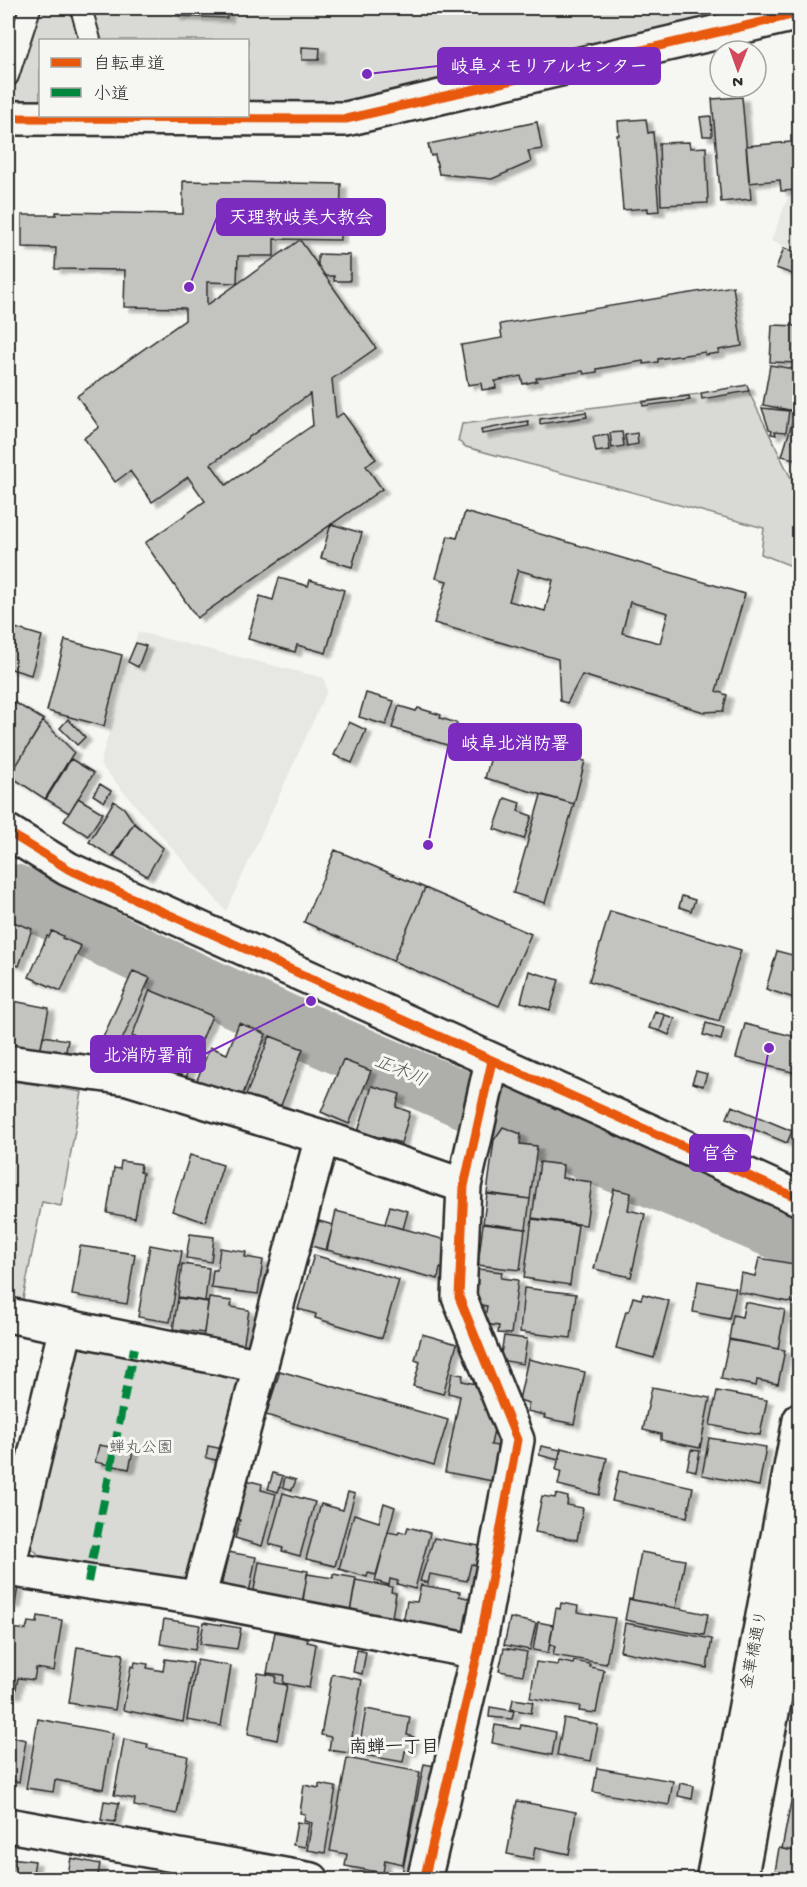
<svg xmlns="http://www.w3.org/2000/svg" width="807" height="1887" font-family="'Gochi Hand','Klee One',sans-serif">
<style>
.built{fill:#e7e7e3}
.green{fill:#d9d9d5;stroke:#828280;stroke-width:1.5}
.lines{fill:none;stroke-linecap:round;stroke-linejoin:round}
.river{stroke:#aeaeab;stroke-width:57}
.building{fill:#c3c3c0;stroke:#2b2b2b;stroke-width:1.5;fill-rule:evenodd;filter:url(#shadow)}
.service-casing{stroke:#2b2b2b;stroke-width:24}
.minor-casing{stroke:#2b2b2b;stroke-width:38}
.tertiary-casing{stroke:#2b2b2b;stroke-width:38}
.service{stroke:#f6f6f2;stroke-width:20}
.minor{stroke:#f6f6f2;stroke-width:33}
.tertiary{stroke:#f6f6f2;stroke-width:33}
.quiet{stroke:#00873e;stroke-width:8;stroke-dasharray:15 8;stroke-linecap:butt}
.cycleway-casing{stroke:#f6f6f2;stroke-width:13}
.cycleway{stroke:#e8590c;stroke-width:9}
.labels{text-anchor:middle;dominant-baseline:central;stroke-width:6;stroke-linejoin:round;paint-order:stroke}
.park-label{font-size:16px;fill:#565656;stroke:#f6f6f2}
.street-label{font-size:16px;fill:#2b2b2b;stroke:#f6f6f2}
.water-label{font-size:18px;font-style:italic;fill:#525251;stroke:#f6f6f2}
.neighbourhood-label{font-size:18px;font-weight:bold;fill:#2b2b2b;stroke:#f6f6f2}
.leader{fill:none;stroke:#7b2cbf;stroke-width:2}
.callout-dot{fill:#7b2cbf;stroke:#f6f6f2;stroke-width:2}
.callout{fill:#7b2cbf;stroke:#7b2cbf;stroke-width:2}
.callout-label{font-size:18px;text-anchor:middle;font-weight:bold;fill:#fff}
</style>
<defs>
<filter id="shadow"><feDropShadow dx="6" dy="4" stdDeviation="1.5" flood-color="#0004"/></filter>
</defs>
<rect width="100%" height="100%" fill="#f6f6f2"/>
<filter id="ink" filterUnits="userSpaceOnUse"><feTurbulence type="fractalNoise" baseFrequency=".0167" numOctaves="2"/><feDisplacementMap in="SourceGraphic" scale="12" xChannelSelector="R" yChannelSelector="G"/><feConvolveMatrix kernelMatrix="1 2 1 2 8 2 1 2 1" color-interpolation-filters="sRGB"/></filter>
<g filter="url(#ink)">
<!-- built -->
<path class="built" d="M798,172H799V252L771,241Z
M138,632L324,678L327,691L226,911L100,764Z"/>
<!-- green -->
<path class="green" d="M8,8H761L345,107L248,108V40H40V109L8,107Z
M747,388L799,495V569L761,554L764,528L466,447L458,441L462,424Z
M8,1080L82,1092L61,1206L42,1202L21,1309L8,1306Z
M78,1338L236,1375L246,1389L193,1578L179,1587L44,1560L31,1547Z"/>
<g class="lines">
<!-- river -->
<path class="river" d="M15,893C267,1023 530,1127 791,1237"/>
</g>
<!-- building -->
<path class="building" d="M175,8H228L227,18L175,16Z
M302,47L320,48L319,60H302Z
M742,97L751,199L721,202L712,99Z
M711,116L712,136H703L700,117Z
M646,119L648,133L653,132L659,211L648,212V208L623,210L617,135H619L618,121Z
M537,122L542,149L528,151L531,162L492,179L439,174L435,155L431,156L428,144Z
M800,134V190L781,191L780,180L749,183L746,146L791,142V135Z
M689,142L690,148L706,147L708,203L661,205L659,143Z
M183,181L341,184L340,240L274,239V256H238L237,283L207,282V305L300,240L376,348L332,379L336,418L343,413L376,459L366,466L382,489L197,618L145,543L205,501L188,477L152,502L130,471L115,482L84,438L99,427L77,396L185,320V308L124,307L125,270L55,269L56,248L22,247V215H56V212L183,214ZM310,394L313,425L226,485L211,464Z
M784,248L800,254V277L776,268Z
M318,254L350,255V281H334V276H325L318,265Z
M733,286L742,346L719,350V353L705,355V352L658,359V362L644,364L643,361L597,369V372L584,374L583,371L536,378L537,381L523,384L521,376L495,381L496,388L482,390L481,383L468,385L461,345L502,338L500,324Z
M772,325L800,326V363L770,362Z
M770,365L800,370V412L763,405Z
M747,385L749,391L702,399L701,393Z
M689,396L690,400L643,406V402Z
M762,408L789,411L786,432L775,431L776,435L771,434L772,430L769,429Z
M586,412L587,417L540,424V419Z
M528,421L529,426L482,434L481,430Z
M792,423L800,425V481L793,479L798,460L782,456Z
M622,432L624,446L612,448L610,433Z
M637,433L638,444L627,446L625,435Z
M608,435L610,450L596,452L593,437Z
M465,512L745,594L716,691L727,695L723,711L704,712L582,675L567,703L560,701L558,659L434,623L447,581L436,578L448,536L457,538ZM518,570L553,580L545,611L509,601ZM630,602L668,613L660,643L622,633Z
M331,524L362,533L352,567L321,558Z
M279,578L308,586L310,580L344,590L326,653L297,645L295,652L248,639L260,596L273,600Z
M15,628L42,636L31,675L8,668V656Z
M65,640L122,655L104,726L47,711Z
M136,643L146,646L138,667L128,662Z
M366,693L394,701L386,725L359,717Z
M14,702L44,720L8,779V712Z
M399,706L416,711L418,708L441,715L440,718L457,723L450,746L392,728Z
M68,719L85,737L77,745L60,728Z
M43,721L74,752L45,799L10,776Z
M349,722L366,730L352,763L334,755Z
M497,736L585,761L574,804L485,778Z
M71,759L94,773L69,813L46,799Z
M100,784L111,791L104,802L93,795Z
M541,795L574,804L545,903L513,893Z
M78,798L103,813L88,836L64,821Z
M505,798L520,803L518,811L532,816L524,839L494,829Z
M114,801L124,808L134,823L112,857L89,842Z
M134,823L163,848L147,876L114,856Z
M335,850L425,888L393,961L304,922Z
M425,888L531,934L499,1006L393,961Z
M682,896L695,900L691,911L679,907Z
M610,911L741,950L719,1021L589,981Z
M8,920L32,929L19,966L8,962Z
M52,931L63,936L62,938L81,946L61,991L29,977L47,936L49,937Z
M777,951L800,957V1000L766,989Z
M133,971L150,978L108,1071L91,1064Z
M529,971L559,980L550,1010L521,1002Z
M150,990L212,1016L182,1087L151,1074L162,1048L132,1036Z
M8,1000L49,1008L40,1053L8,1050Z
M655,1011L665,1015L660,1031L649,1028Z
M665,1015L675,1018L669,1035L660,1031Z
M239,1023L266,1034L240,1102L195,1085L210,1047L227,1054Z
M706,1023L724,1028L721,1040L703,1035Z
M745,1024L800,1038V1074L736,1058Z
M43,1036L68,1040L64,1062L39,1058Z
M270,1036L303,1049L278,1113L264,1108L267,1103L246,1095Z
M343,1060L371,1071L349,1124L321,1112Z
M696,1071L707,1074L703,1086L692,1083Z
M372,1086L400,1094L396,1107L410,1112L401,1143L380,1137L379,1141L357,1135Z
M732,1106L792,1131L787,1143L727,1118Z
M503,1127L521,1134L520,1144L537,1146L530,1199L487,1193L494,1140Z
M190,1155L223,1165L205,1222L172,1211Z
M121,1161L141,1164L140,1172L143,1173L135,1218L107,1213L114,1168L120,1169Z
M540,1162L563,1165L562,1178L592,1182L586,1225L532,1218Z
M614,1189L631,1193L628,1210L645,1214L631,1277L594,1269Z
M487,1194L530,1199L526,1229L483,1223Z
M390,1206L408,1211L403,1229L385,1224Z
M336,1211L450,1241L443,1269L440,1268L438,1279L327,1250Z
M532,1219L578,1225L570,1285L524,1278Z
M319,1221L333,1225L326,1250L311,1246Z
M483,1224L525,1229L520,1270L478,1265Z
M190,1234L214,1237L211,1262L186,1258Z
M150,1245L182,1251L170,1322L138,1317Z
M80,1246L135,1254L127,1304L72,1295Z
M220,1248L246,1252L245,1257L263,1260L258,1294L211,1288L213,1270H217Z
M314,1255L399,1280L382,1338L315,1318L316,1314L298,1309Z
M759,1258L800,1265L794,1303L738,1292L741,1273L755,1276Z
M182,1264L209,1268L205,1301L178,1297Z
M478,1269L502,1272L501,1278L518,1280L511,1334L498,1333L499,1326L484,1324L487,1306L473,1304Z
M698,1281L736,1288L729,1319L693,1312Z
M524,1288L576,1294L571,1338L520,1332Z
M643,1294L669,1301L654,1358L616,1348L626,1311H629L633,1297L641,1299Z
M178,1298L208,1302L204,1333L173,1329Z
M209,1298L232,1301L231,1307L249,1310L243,1348L203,1338Z
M745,1302L785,1310L778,1349L729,1339L733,1315L742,1317Z
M422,1334L457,1344L443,1394L413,1386L420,1362L415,1360Z
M504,1336L527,1339L523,1364L500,1360Z
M729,1340L785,1350L778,1384L757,1380L756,1386L721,1379Z
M528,1359L585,1372L574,1424L544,1418L545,1415L527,1411L529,1403L519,1400Z
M280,1371L448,1420L434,1465L266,1415Z
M452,1373L463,1375L462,1381L476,1384L490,1418L496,1419L491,1445L510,1448L503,1483L445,1472L460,1396L448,1393Z
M652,1387L710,1398L700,1448L661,1440V1434L643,1430Z
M717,1391L767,1400L760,1435L710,1425Z
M709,1438L766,1447L759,1486L702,1475Z
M99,1445L133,1451L129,1469L95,1462Z
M208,1446L223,1449L221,1461L206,1458Z
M541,1446L561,1450L559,1460L539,1455Z
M561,1448L607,1458L599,1495L558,1485L561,1471L556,1470Z
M691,1450L700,1451L696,1471L687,1469Z
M619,1471L693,1487L687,1517L612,1501Z
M273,1473L283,1476L278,1492L268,1489Z
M285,1477L296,1480L292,1490L283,1487Z
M246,1480L262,1484L261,1490L276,1494L262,1546L235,1538L240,1520L235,1519Z
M348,1492L355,1494L335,1566L306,1559L321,1504L343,1510Z
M283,1493L315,1502L300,1556L282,1551L283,1548L269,1544Z
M556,1494L568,1497L567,1505L583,1508L577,1540L535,1532L542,1496L555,1498Z
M384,1503L395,1507L376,1575L368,1573L367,1577L339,1569L354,1514L379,1522Z
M408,1527L430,1533L415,1589L397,1584L398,1581L390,1579L389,1585L375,1581L388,1532L398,1534L399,1531L406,1533Z
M434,1538L491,1548L487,1567L471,1564L467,1581L430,1574L428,1583L420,1581Z
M228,1552L256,1557L248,1598L220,1593Z
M641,1552L685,1560L676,1608L632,1600Z
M259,1562L308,1571L301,1608L253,1595Z
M307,1574L333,1578V1574L356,1578L349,1617L302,1608Z
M356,1580L392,1587L391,1592L396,1593L392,1617L380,1615L379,1622L349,1617Z
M8,1585L18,1587L15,1604L8,1603Z
M421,1585L460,1592L459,1596L471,1599L465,1633L435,1627L434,1632L403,1623L407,1601L417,1602Z
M629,1599L708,1614L704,1635L625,1620Z
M561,1603L578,1606L577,1612L615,1618L606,1664L553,1655L555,1646L550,1644L556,1608L560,1609Z
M38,1616L62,1620L54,1671L36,1668L34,1680L18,1678L15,1694L8,1693V1661L13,1628L26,1630L28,1622L37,1623Z
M510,1618L536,1623L530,1650L504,1645Z
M164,1619L200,1625L195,1650L160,1644Z
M204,1622L241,1628L237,1649L200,1644Z
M538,1622L553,1625L548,1653L533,1650Z
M625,1623L712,1639L707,1668L620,1651Z
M275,1632L308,1639L307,1642L316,1644L309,1688L283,1683L284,1675L267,1673Z
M77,1647L123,1654L115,1710L69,1703Z
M504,1648L527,1652L523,1675L499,1671Z
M357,1650L366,1652L362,1674L353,1672Z
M165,1659L193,1663L183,1722L123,1710L131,1666L134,1667L135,1662L148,1664L147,1668L163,1671Z
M197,1660L231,1666L221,1726L187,1720Z
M559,1661L573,1664L574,1661L590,1664V1667L604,1670L596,1713L579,1711L580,1706L530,1698L536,1662L558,1665Z
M258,1673L276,1676L275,1683L287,1685L277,1740L248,1734Z
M332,1674L362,1680L349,1753L329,1750L331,1737L321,1735Z
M513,1699L533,1702L531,1713L511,1709Z
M490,1707L514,1711L512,1719L489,1717Z
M366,1709L410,1717L407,1735L414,1737L411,1752L405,1751L403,1762L358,1754Z
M564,1718L598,1725L591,1761L557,1755Z
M38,1719L113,1733L103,1789L55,1780L53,1792L26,1788Z
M495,1725L520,1729L521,1725L556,1732L552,1755L492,1743Z
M8,1736L26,1740L19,1782L8,1780Z
M124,1739L148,1744L147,1748L188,1756L177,1814L134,1806L135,1799L114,1795Z
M800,1754V1852L782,1849Z
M347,1758L420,1772L403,1864L385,1860L383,1873L345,1866L347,1854L330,1851Z
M424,1764L446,1768L419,1877L402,1874Z
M597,1768L673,1781L669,1805L593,1792Z
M680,1783L694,1786L692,1799L678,1796Z
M319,1784L336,1787L325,1853L307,1850L312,1823L304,1821L305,1814L300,1813L304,1785L319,1788Z
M104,1801L119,1803L115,1822L101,1820Z
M517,1801L576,1812L569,1854L535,1847L533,1859L507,1854Z
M297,1822L309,1824L305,1847L293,1845Z
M779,1848L800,1852V1880L774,1878Z
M10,1858L35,1861L33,1873L42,1875V1880H8Z
M71,1858L100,1864L97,1880H67Z"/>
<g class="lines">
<!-- service casing -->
<g class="service-casing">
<path id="service" d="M81,8L90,40
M8,76L30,8"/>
</g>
<!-- minor casing -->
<g class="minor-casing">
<path id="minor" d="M8,1062L128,1078L322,1137L464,1186
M8,1315L261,1366
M8,1567L66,1327
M8,1569L88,1582L198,1598L478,1652
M198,1598L322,1137
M8,1825L312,1880
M424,1880L478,1652L517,1440L459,1297L464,1186L492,1061"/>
</g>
<!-- tertiary casing -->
<g class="tertiary-casing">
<path id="tertiary" d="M8,118L346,119L800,13
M8,832L68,869L800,1199
M713,1880L800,1420
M740,1880L800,1566"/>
</g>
<!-- service -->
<use href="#service" class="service"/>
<!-- minor -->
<use href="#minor" class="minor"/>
<!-- tertiary -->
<use href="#tertiary" class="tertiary"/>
<!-- quiet -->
<path class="quiet" d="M88,1582L134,1348"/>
<!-- cycleway casing -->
<g class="cycleway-casing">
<path id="cycleway" d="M8,118L346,119L800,13
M8,832L68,869L800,1199
M424,1880L478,1652L517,1440L459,1297L464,1186L492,1061"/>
</g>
<!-- cycleway -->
<use href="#cycleway" class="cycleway"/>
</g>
</g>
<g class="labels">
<!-- park labels -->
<g class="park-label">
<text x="141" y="1449">蝉丸公園</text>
</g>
<!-- street labels -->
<g class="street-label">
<text transform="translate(756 1650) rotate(-79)">金華橋通り</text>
</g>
<!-- water labels -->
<g class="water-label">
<text transform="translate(400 1072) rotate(23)">正木川</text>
</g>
<!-- neighbourhood labels -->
<g class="neighbourhood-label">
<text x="394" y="1748">南蝉一丁目</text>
</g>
</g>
<!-- callouts -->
<path class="leader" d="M367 74L438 66M189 287L217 217M428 845L449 742M311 1001L205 1054M769 1048L750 1153"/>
<g class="callout-dot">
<circle cx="367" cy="74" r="6"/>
<circle cx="189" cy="287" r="6"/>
<circle cx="428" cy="845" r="6"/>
<circle cx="311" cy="1001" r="6"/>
<circle cx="769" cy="1048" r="6"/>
</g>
<g class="callout">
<rect x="438" y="48" width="222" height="36" rx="6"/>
<rect x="217" y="199" width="168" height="36" rx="6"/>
<rect x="449" y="724" width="132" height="36" rx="6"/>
<rect x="91" y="1036" width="114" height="36" rx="6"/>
<rect x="690" y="1135" width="60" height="36" rx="6"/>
</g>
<g class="callout-label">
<text x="549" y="72">岐阜メモリアルセンター</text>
<text x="301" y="223">天理教岐美大教会</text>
<text x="515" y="749">岐阜北消防署</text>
<text x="148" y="1061">北消防署前</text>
<text x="720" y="1159">官舎</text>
</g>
<!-- margin -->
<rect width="807" height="1887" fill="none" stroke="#f6f6f2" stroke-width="30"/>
<rect x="15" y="15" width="777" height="1857" fill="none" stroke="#2b2b2b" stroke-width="2" filter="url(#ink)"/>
<!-- legend -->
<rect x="39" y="39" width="210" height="78" fill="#f6f6f2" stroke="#a5a5a2" stroke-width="1.5"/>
<rect x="51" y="58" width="30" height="9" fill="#e8590c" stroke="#a5a5a2" stroke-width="1.5"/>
<text x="93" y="69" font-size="18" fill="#2b2b2b">自転車道</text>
<rect x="51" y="88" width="30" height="9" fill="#00873e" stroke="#a5a5a2" stroke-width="1.5"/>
<text x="93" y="99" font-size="18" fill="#2b2b2b">小道</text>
<!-- north arrow -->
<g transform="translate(738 69) rotate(181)"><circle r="28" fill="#f6f6f2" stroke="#a5a5a2" stroke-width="1.5"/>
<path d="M0-4.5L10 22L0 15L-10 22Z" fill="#d1495b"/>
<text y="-9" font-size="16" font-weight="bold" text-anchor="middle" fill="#2b2b2b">N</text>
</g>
</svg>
